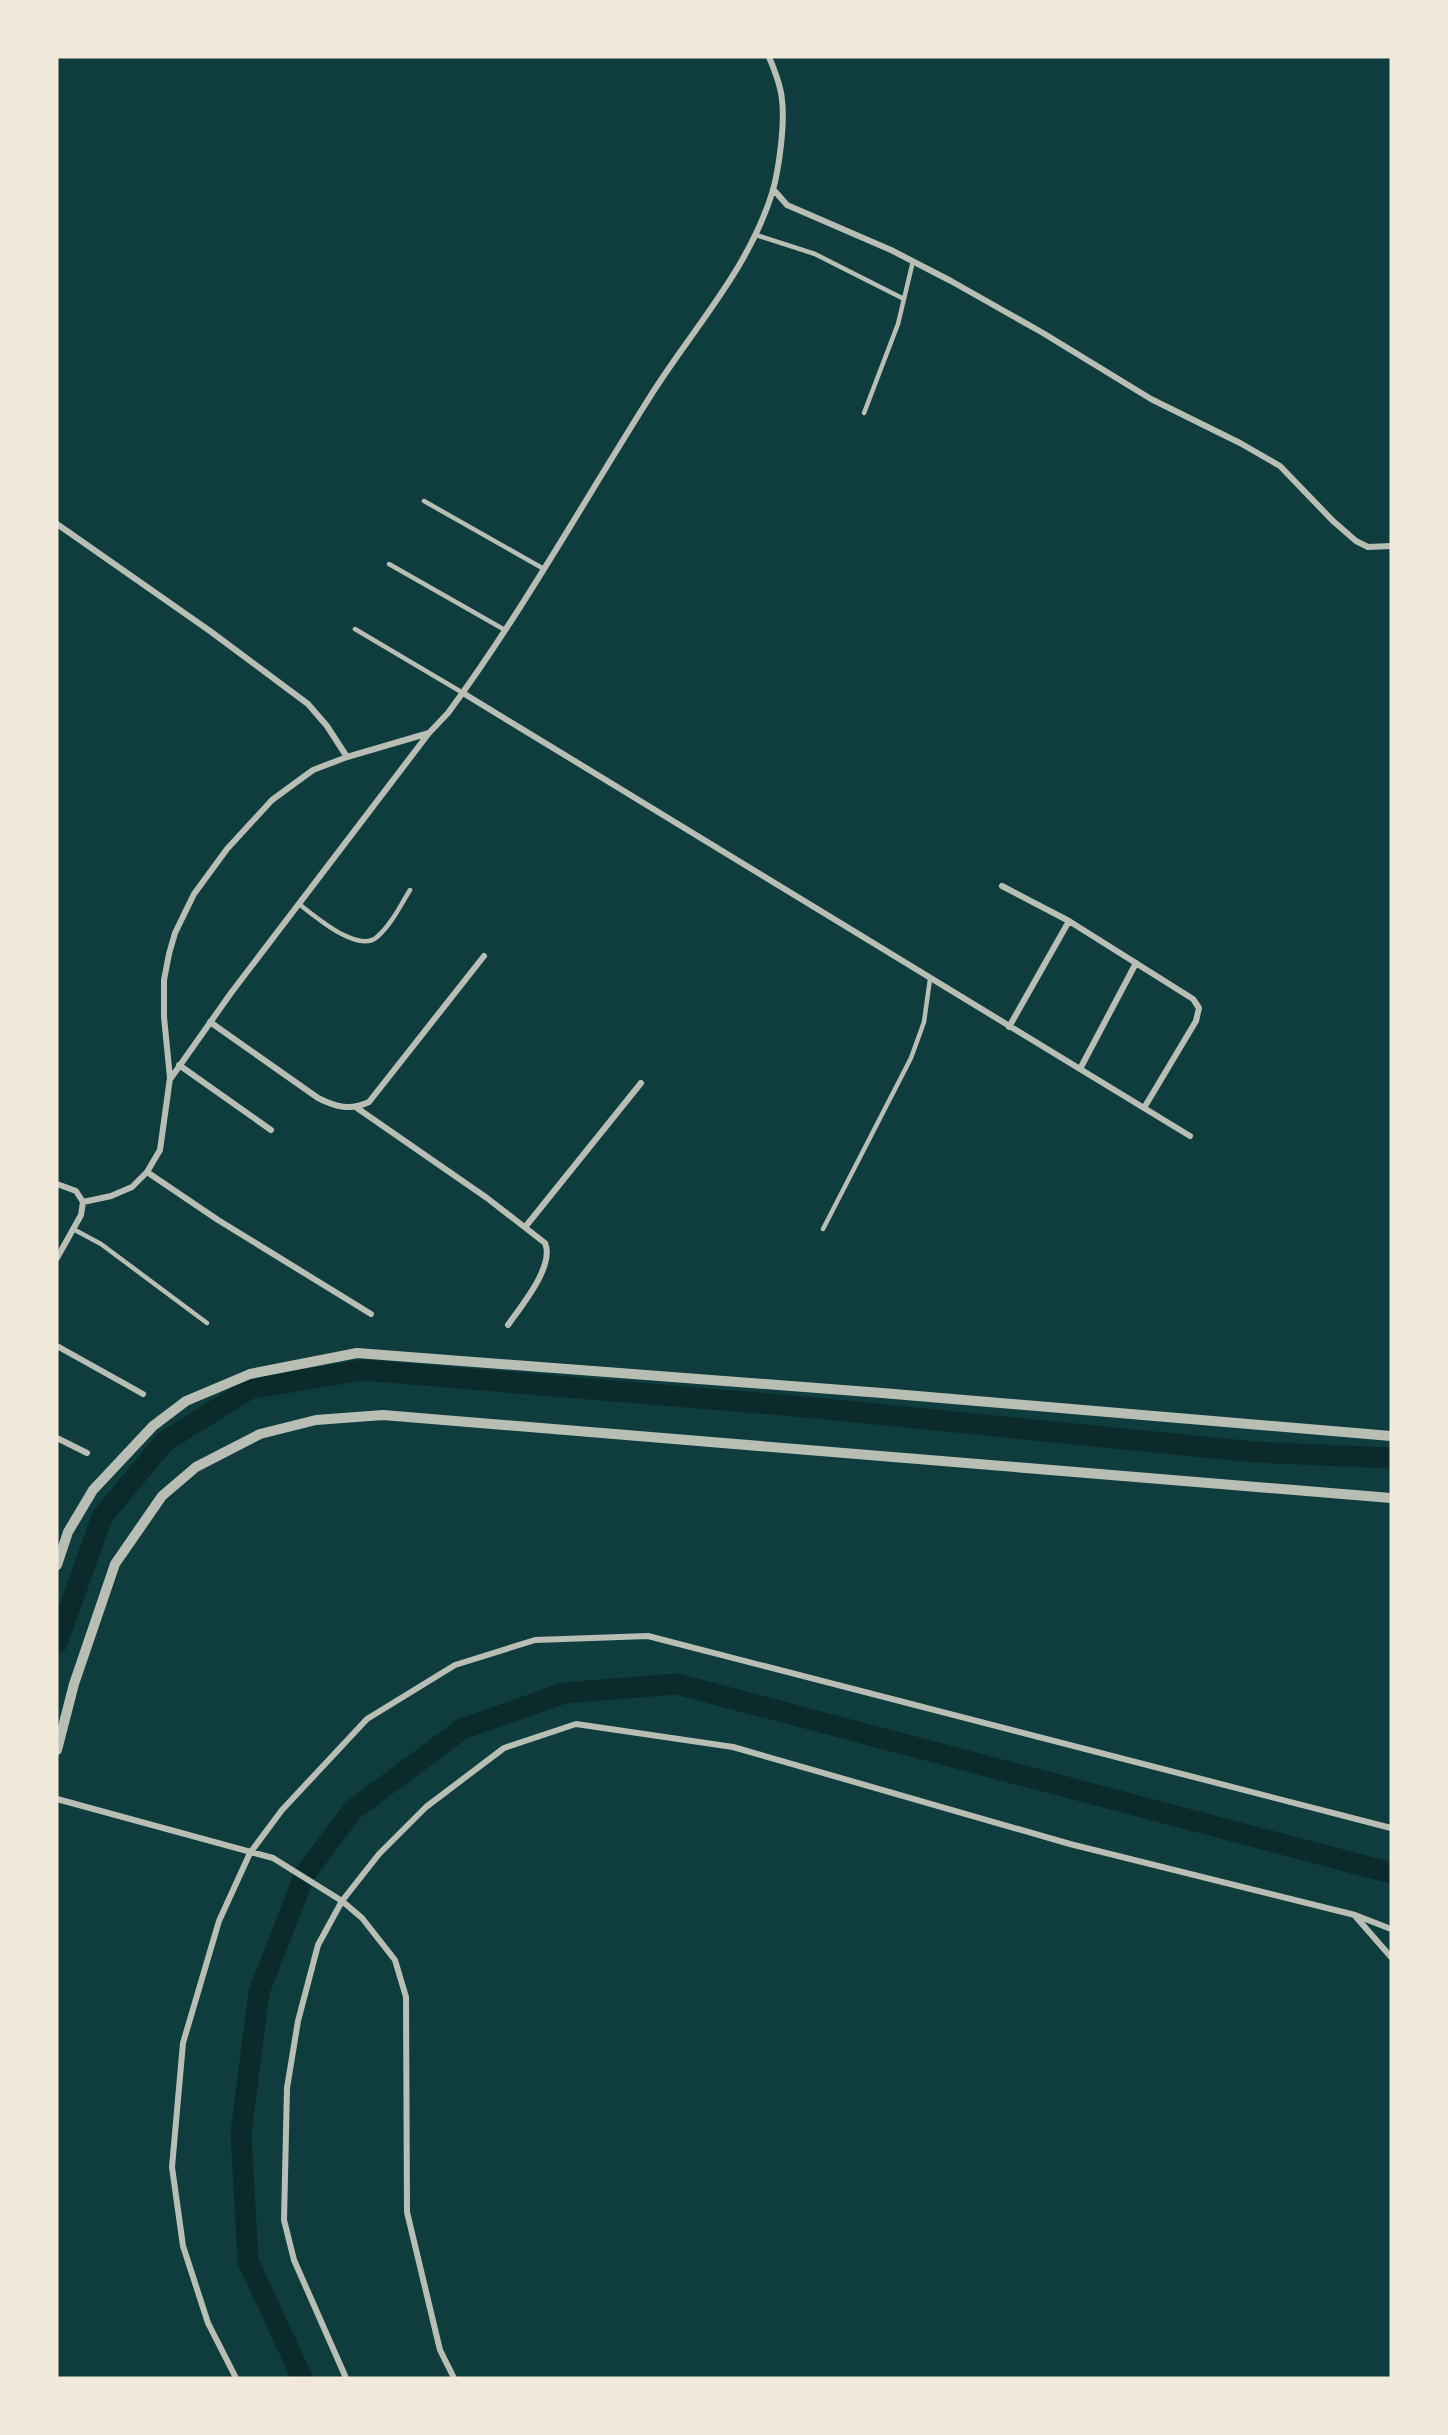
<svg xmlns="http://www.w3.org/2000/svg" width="1448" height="2435" font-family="Commissioner,sans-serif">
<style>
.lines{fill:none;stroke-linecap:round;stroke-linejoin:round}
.canal{stroke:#0a2a2b;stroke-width:21}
.service{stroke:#b8beb3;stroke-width:4.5}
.minor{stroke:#b8beb3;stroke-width:6}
.tertiary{stroke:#b8beb3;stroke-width:10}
</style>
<rect width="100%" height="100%" fill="#0f3d3e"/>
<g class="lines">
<!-- canal -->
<path class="canal" d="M57,1643L102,1517L164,1442L249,1389L363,1370L806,1407L1254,1452L1391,1458
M302,2378L248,2261L241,2133L259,1992L305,1874L353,1810L462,1729L564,1693L677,1684L1391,1873"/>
<!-- service -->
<path class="service" d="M756,235L815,254L904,299
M864,413L898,324L913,261
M424,501L544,569
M389,564L505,630
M355,629L463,693
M299,904C315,916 358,954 377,937C391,925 400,906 410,890
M73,1229L101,1244L207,1323
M823,1229L911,1058L924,1022L930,979"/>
<!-- minor -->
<path class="minor" d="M773,189L787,205L891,250L951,281L1043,333L1151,399L1240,443L1280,466L1333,521L1356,541L1368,547L1391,546
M57,524L210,631L308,704L327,726L347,757
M463,693L1190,1136
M1002,886L1069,921L1193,999L1199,1008L1196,1021L1144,1108
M210,1022L318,1098C336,1107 350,1111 369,1102L484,956
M1009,1027L1069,921
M179,1065L271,1130
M1080,1069L1136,963
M171,1078L231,993L429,733
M357,1108L487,1198L545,1243C555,1266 521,1306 508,1325
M147,1172L218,1220L371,1314
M57,1184L76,1191L83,1202L81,1215L57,1258
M83,1202L111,1196L132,1187L147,1172L160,1150L170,1078L164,1017V980L169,954L175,933L194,894L227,849L272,800L313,770L347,757L429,733L448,713C523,611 585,499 653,392C695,326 750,267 773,190C779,168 785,124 782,100C781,86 775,71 769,57
M526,1226L641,1083
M57,1346L143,1394
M57,1438L87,1453
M57,1799L273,1858L342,1901L362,1918L395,1960L406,1997L407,2212L440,2350L454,2378
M1356,1917L1391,1957
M236,2378L208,2323L183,2246L172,2167L183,2043L219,1921L250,1853L282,1810L367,1719L455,1665L535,1640L648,1636L1391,1828
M346,2378L294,2260L284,2220L287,2088L298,2021L318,1945L342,1901L379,1854L426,1807L504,1748L576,1724L733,1747L1070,1844L1355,1915L1391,1929"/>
<!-- tertiary -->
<path class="tertiary" d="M57,1565L68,1532L93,1490L153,1426L186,1401L250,1374L357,1353L882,1393L1391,1436
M57,1750L74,1684L115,1564L162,1496L196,1467L260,1434L316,1420L383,1415L1391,1498"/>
</g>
<!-- border -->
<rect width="1448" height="2435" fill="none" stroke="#f1e9da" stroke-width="117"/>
</svg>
